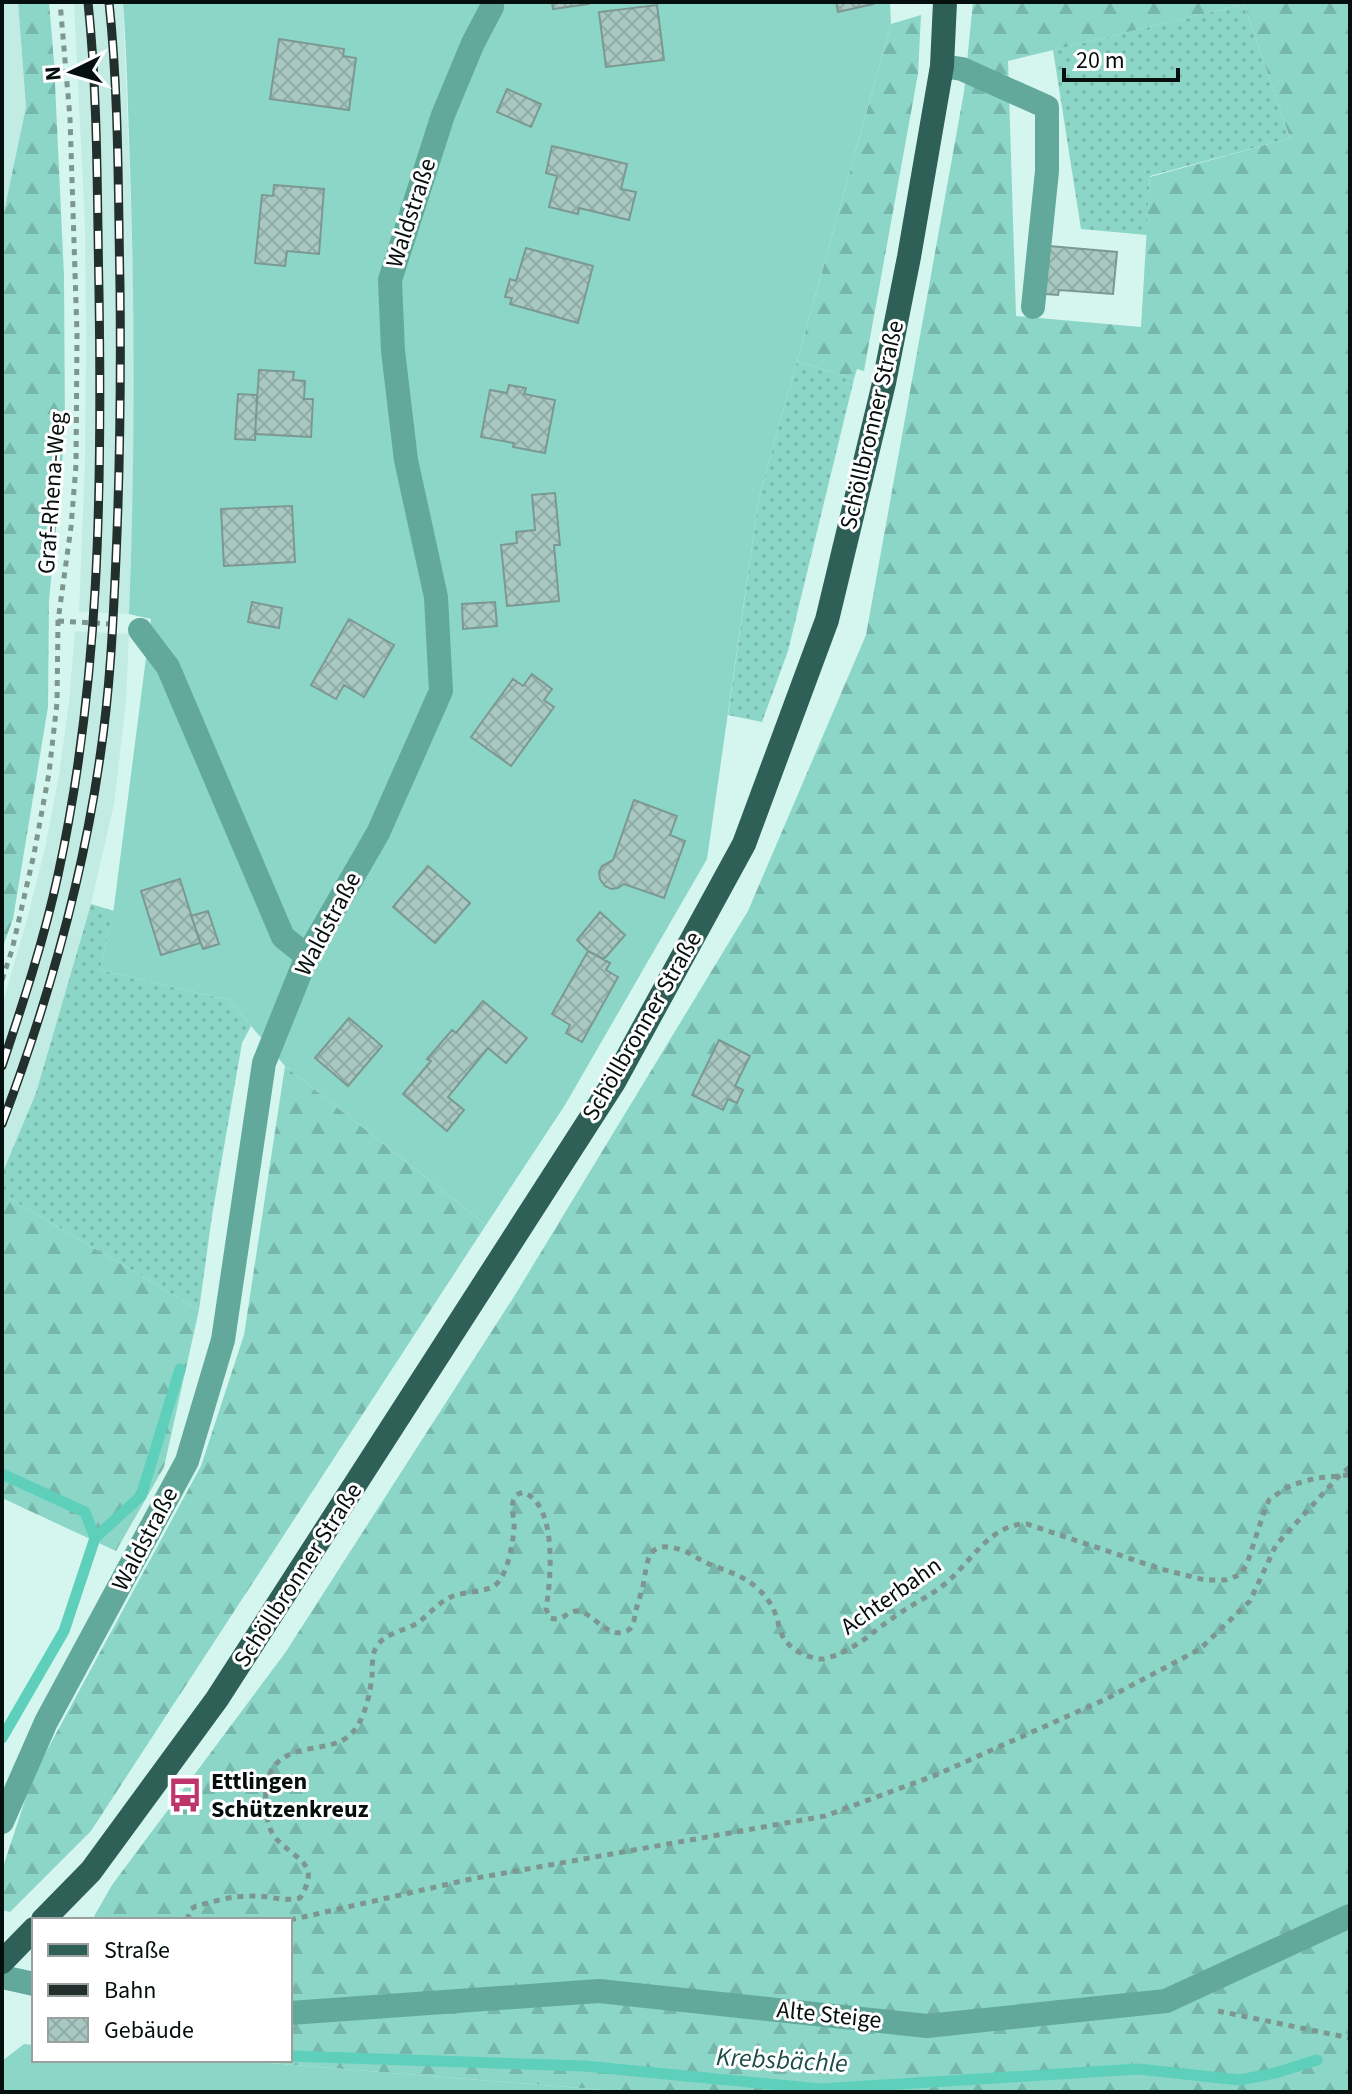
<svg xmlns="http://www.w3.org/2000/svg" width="1352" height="2094" font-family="'Source Sans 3',sans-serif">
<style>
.built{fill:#c2ece3}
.grass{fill:url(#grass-dots)}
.forest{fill:url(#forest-firs);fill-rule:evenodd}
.garden{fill:#8cd6c7}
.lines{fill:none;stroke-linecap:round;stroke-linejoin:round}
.stream{stroke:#5dcfbb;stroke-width:11}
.building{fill:url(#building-cross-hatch);stroke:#7b9992;stroke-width:2}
.path{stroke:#7e9690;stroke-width:5;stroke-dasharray:6 6;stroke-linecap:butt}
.minor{stroke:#62a99c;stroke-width:24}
.major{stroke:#2e6057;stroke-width:24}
.rail-casing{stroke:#222f2d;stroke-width:9}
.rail{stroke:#fff;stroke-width:6;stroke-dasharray:18;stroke-linecap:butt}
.labels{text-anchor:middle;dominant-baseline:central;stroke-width:6;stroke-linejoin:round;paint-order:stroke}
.street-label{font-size:24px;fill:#050f0d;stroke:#fff}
.poi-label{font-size:24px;font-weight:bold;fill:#050f0d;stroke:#fff;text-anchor:start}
.water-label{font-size:26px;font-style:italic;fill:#1c4e45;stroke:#fff}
</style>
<defs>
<pattern id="grass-dots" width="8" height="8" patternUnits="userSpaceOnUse" patternTransform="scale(2)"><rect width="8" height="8" fill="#8cd6c7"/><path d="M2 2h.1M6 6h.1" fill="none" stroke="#77b6aa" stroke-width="1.8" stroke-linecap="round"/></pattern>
<pattern id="forest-firs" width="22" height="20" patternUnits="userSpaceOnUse" patternTransform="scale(2)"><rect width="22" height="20" fill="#8cd6c7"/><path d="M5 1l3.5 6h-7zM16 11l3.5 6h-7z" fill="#77b6aa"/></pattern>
<pattern id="building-cross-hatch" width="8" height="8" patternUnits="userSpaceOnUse" patternTransform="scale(2)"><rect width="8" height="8" fill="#a8c8c1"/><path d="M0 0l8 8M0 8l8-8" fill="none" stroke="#8faba5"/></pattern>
</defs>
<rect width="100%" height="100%" fill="#d5f6ee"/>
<!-- built -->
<path class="built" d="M2,2H18L26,107L2,221Z
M74,2H123L131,208L135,384L133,499L129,614L79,612L85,461L86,339L85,227Z
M75,631L129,634L126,702L114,804L91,904L36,1093L2,1174V1005L26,923L45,848L59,775L69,702Z"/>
<!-- grass -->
<path class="grass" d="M1244,4L1290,138L1150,176L1147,235L1081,229L1053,50Z
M797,361L854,379L788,651L762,722L728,715L759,497Z
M91,904L114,911L100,970L229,1000L251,1026L242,1043L212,1216L199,1310L2,1194V1174L36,1093Z"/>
<!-- forest -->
<path class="forest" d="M18,2H49L54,62L64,276L65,431L49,601L48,707L13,919L2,949V221L26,107Z
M973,2H1350V2092H629L232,2060H290V1920H92L112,1885L285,1653L515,1295L748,911L866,635L964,92ZM1244,4L1290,138L1150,177L1141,327L1016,316L1008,61Z
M921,15L918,74L864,371L857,369L854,379L797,361L891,24Z
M285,1066L486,1225L91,1831L10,1912L2,1910V1870L33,1776L201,1466L244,1335Z
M2,1194L199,1310L164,1467L116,1551L2,1498Z"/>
<!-- garden -->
<path class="garden" d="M123,2H890L891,24L759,497L707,859L565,1105L486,1225L285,1066L229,1000L100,970L113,914L151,619L129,614C135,465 135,315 130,166C128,111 127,56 123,2Z
M24,2044L34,2045V2060H232L629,2092H2V2061Z"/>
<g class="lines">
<!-- stream -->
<path class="stream" d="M2,1474L85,1512L95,1538L64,1631L2,1738
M95,1538L141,1496L180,1369
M290,2056L584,2066L820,2089L1138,2069L1240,2080L1275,2073L1317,2060"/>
</g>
<!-- building -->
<path class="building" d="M552,2H589V4L553,9Z
M836,2H872L873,4L838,12Z
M657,5L664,60L606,67L599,12Z
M279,39L344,49L343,56L356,58L349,110L270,99Z
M507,89L541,104L531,127L497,112Z
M552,146L627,164L621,189L636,192L629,220L579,208L578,214L549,207L557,176L546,173Z
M274,185L324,189L319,254L287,251L285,266L255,263L262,195L273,196Z
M1049,246L1117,252L1113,294L1059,290L1058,295L1045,294Z
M526,248L593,266L578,323L510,304L512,298L505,297L510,279L516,281Z
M259,370L294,372L293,380L305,381L304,399H313L311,437L255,434Z
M509,385L526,388L524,394L555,400L545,453L513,447L514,443L481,437L490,390L507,393Z
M238,394L257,395L255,440L235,439Z
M555,493L560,545H554L559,601L507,606L501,545L517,543L516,532L535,530L532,495Z
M292,506L295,562L224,566L221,509Z
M252,602L282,608L279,628L248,622Z
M495,602L497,626L463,629L462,604Z
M349,619L394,645L364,697L344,685L336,699L311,685Z
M532,674L552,689L544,700L554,707L511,766L471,737L513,679L523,686Z
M634,800L677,816L670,835L685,841L664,898L624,884L618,888L611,889L605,886L600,879L599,872L602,866L613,860Z
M428,866L470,903L435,943L393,907Z
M180,879L200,943L161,955L141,891Z
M208,911L219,944L203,949L191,916Z
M600,912L625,935L604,959L588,951L577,940Z
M588,951L610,963L606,970L618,977L582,1042L566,1033L570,1025L552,1014Z
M483,1001L527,1038L506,1063L488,1048L448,1097L464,1110L447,1131L403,1094L431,1061L427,1059L452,1030L456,1033Z
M349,1018L382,1046L348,1086L315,1058Z
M719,1040L750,1056L735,1086L743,1090L737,1103L728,1099L723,1110L692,1095Z"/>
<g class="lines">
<!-- path -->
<path class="path" d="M58,621L112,624
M2,980L12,950L34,854L49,773L57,703L58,621L71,527L76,465L77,334L70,118L60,2
M187,1920L191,1909L196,1906C215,1901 235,1895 255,1896C270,1896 285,1902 300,1898C323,1861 293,1860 274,1836C265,1823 264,1798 267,1782C278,1737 331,1757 352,1733C365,1719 370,1694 372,1676C373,1666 371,1654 377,1646C386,1632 406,1631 419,1622C430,1613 439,1602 453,1596C464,1592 484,1592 494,1586C507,1578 513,1543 514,1529C515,1520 510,1507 514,1499C516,1494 518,1494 523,1492C558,1505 551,1579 546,1609L550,1618C565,1622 566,1610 578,1611C594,1613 607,1640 627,1631C635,1627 634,1617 636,1610C638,1602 641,1594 643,1586C648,1562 645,1538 682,1550C691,1553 699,1560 709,1564C726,1571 743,1575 757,1588C765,1595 771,1603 775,1613C778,1618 778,1625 780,1630C785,1645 796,1652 811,1657C817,1659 822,1660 828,1658C859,1648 875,1629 900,1613C916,1602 932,1595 946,1583C971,1562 991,1523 1027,1524L1161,1569L1205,1580H1225L1240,1575L1247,1564L1264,1512L1269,1500L1284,1489L1295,1484L1316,1478L1350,1475
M290,1920L471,1879L825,1816L936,1775L1106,1699L1200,1649L1250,1601L1276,1545L1339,1476L1350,1467
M1218,2011L1350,2038"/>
<!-- minor -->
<path class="minor" d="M942,66L962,69L1047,107V171L1033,307
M140,630L168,667L283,937L307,956
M2,1822L46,1722L187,1461L223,1340L264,1063L307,956L378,833L441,691L436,597L406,460L393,351L390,280L443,115L473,43L492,7
M2,1977L34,1984
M290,2013L599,1991L927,2026L1166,2001L1350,1916"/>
<!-- major -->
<path class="major" d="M43,1920L91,1871L217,1699L614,1082L744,844L827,620L884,383L909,257L942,66L945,2
M2,1962L34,1929"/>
<!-- rail casing -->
<g class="rail-casing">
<path id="rail" d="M2,1066C23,1003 44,940 58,875C100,683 102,487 99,292C97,195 98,98 88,2
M2,1124C47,1005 82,883 100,757C110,691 113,625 116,558C120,467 121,377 120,286C118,192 119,96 109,2"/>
</g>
<!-- rail -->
<use href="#rail" class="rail"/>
</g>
<!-- icons -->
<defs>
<g id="bus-bare" transform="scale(2.76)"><path d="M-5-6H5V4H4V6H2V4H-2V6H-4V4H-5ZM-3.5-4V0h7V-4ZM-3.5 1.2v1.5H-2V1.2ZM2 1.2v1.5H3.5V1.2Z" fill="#be346d" stroke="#fff" stroke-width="2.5" paint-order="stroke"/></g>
</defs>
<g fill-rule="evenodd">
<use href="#bus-bare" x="185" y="1795"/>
</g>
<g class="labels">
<!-- street labels -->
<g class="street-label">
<text transform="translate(411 213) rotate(-72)">Waldstraße</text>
<text transform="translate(872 425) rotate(-77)">Schöllbronner Straße</text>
<text transform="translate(52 493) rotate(-86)">Graf-Rhena-Weg</text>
<text transform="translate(328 924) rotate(-62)">Waldstraße</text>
<text transform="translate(642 1026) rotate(-60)">Schöllbronner Straße</text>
<text transform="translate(145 1539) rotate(-62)">Waldstraße</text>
<text transform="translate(298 1575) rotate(-57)">Schöllbronner Straße</text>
<text transform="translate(891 1596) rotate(-35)">Achterbahn</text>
<text transform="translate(829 2015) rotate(6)">Alte Steige</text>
</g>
<!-- poi labels -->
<g class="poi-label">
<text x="211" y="1781">Ettlingen<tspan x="211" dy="28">Schützenkreuz</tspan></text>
</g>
<!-- water labels -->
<g class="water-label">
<text transform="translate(782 2060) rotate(3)">Krebsbächle</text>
</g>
</g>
<!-- border -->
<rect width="1352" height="2094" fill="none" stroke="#050f0d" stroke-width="8"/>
<!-- legend -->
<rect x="32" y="1918" width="260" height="144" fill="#ffffff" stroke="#9b9f9e" stroke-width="2"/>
<rect x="48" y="1944" width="40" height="12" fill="#2e6057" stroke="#9b9f9e" stroke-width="2"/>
<text x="104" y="1958" font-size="24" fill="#050f0d">Straße</text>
<rect x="48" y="1984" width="40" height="12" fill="#222f2d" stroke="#9b9f9e" stroke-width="2"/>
<text x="104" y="1998" font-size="24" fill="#050f0d">Bahn</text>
<rect x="48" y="2018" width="40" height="24" fill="url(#building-cross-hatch)" stroke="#9b9f9e" stroke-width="2"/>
<text x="104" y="2038" font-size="24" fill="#050f0d">Gebäude</text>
<!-- north arrow -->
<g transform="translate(72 72) rotate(265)" stroke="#ffffff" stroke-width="6" paint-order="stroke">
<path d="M0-6L14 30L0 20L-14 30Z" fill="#050f0d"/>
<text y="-12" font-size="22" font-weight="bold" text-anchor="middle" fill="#050f0d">N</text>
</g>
<!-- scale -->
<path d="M1064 68v12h114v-12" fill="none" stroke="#050f0d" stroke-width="4"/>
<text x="1076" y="68" font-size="24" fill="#050f0d" stroke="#ffffff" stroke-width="6" paint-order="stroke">20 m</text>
</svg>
